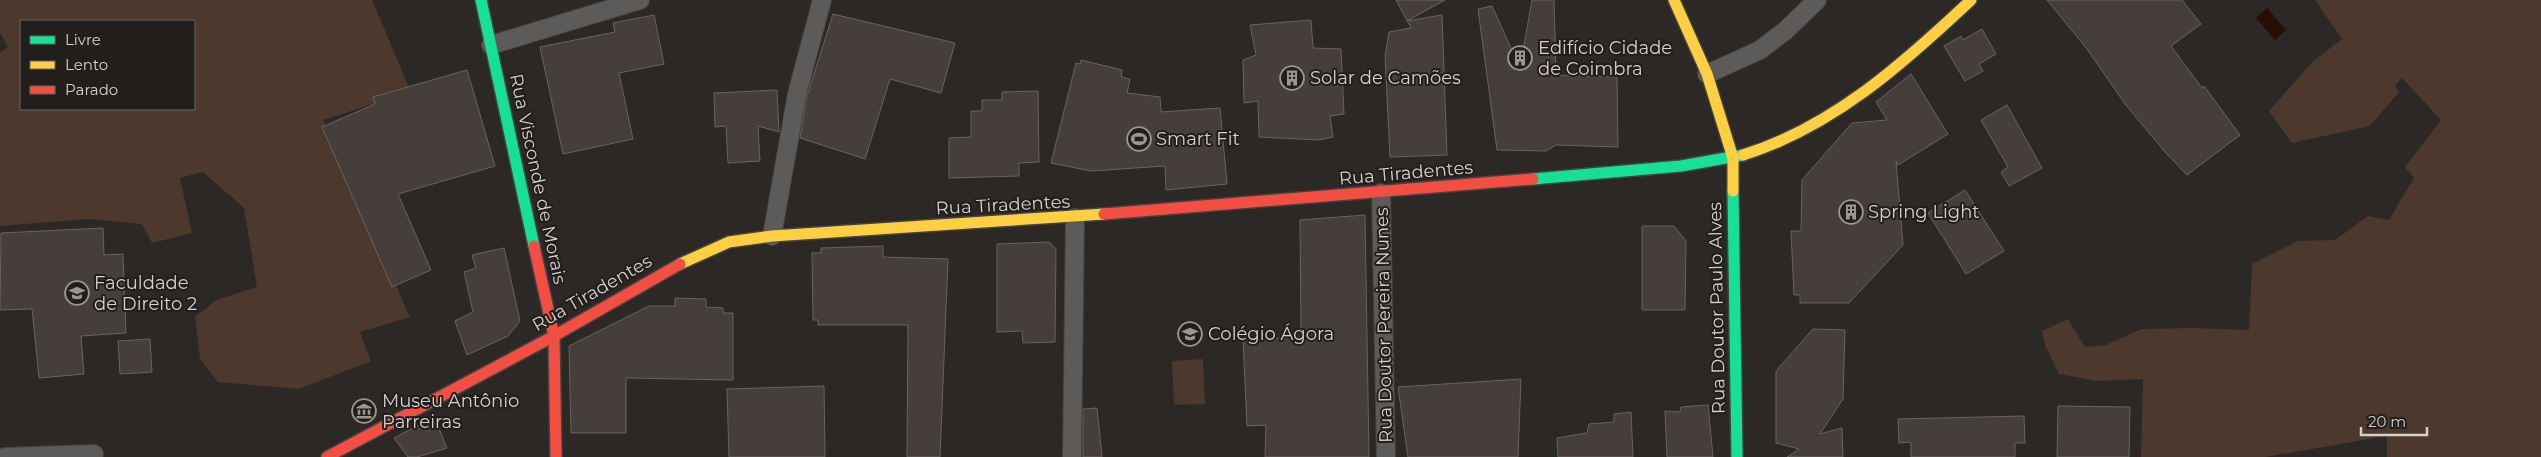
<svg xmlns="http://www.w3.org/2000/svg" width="2541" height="457" font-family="Montserrat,sans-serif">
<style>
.green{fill:#4c382d;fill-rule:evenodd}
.water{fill:#270f03}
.building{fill:#453e3a;stroke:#676463}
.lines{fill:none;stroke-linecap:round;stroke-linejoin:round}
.street-casing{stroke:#454342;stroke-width:20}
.fast-casing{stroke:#454342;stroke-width:14}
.slow-casing{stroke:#454342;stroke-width:14}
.jam-casing{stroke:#454342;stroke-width:14}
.street{stroke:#5c5b5a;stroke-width:18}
.fast{stroke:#16e098;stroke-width:11}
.slow{stroke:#ffcf43;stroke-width:11}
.jam{stroke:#f24e42;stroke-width:11}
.labels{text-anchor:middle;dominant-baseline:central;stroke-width:4;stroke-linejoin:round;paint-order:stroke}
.poi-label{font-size:18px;fill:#d4d1cf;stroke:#221e1c;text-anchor:start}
.street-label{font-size:18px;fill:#d4d1cf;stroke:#221e1c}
</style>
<rect width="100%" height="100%" fill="#2b2826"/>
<!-- green -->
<path class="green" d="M0,0H372L411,92L323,120L410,317L360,332L371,361L299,389L218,382L200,359L195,317L216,300L257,287L244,208L203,172L180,178L192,233L152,243L142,224L88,219L0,226V53L8,47L0,33ZM21,21H194V109H21Z
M2315,0H2541V457H2387V436L2265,457H2141L2143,379L2096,381L2059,374L2045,345L2042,331L2068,319L2085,347L2106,345L2141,329L2193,328L2249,330L2252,264L2298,241L2335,240L2368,216L2389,220L2414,178L2405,167L2441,120L2402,78L2395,85L2399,92L2370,126L2292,143L2269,111L2312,62L2342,39Z
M1203,359L1205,404L1174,405L1172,361Z"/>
<!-- water -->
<path class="water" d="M2267,8L2286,30L2275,40L2256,18Z"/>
<!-- building -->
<path class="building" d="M1396,0H1445L1407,21L1442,15L1447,155L1390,157L1385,56L1389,32L1411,28Z
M1532,0H1554L1556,75L1617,77L1618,147L1556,145L1546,151L1497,150L1478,9L1492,6L1520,68Z
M2047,0H2182L2201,24L2171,46L2202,88L2204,86L2240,135L2187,175L2165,152L2125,104L2087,49Z
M833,14L955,43L941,93L890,79L865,159L800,138L807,96Z
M654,15L664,64L619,73L633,139L563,154L540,47L615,32L613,23Z
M1311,20L1313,48L1341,49L1344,114L1330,116L1333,137L1319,140L1259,137L1258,101L1244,103L1243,60L1256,55L1250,25Z
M1982,29L1996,54L1979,64L1983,71L1965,81L1944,46L1961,36L1963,40Z
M1081,60L1122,70L1121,77L1130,79L1127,93L1160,97L1161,112L1220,108L1227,184L1166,190L1165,166L1091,171L1051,163L1076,63L1080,64Z
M467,70L495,166L398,194L431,270L392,287L322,127L375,104L373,97Z
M1911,74L1948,134L1898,165L1896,161L1903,245L1849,303H1800V295H1794L1791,231H1801L1802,180L1852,123L1887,120L1876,102Z
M777,90L779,132L758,126L760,161L728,163L726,126L715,127L714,93Z
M1038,91L1039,162L1019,163V176L949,178V138L971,137V111H982V100H1002V92Z
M2007,105L2042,168L2009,186L2001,172L2008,167L1981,120Z
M1965,190L2004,251L1966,274L1928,213Z
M1365,215L1369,457H1265L1266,425L1247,426L1243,340L1301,337L1300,220Z
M1642,226H1674L1686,241L1685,310H1642Z
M103,228L104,255L123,254L126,333L81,336L84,374L39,378L32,309L0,310L1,233Z
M1049,242L1056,249L1055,342L1023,343L1022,331L997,332V244Z
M883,246V257L948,259L940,457H907L908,325H818V320H813L812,253H821V248Z
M504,248L520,321L508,336L467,355L455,321L473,312L464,272L476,268L472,255Z
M675,298L706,299V307L723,308V313H733V380L626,378V433H571L569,346L649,306H675Z
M1813,329L1845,330L1843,399L1820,434L1842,428L1843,457H1787L1799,449L1776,443V371Z
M150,339L152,372L120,374L118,341Z
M1521,379L1518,457H1408L1398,387Z
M824,386L825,457H729L727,389Z
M1708,405L1713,457H1667L1665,411L1680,412L1681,407Z
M2058,406L2130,407L2129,457H2057Z
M1097,408L1102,457H1083V409Z
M1631,412L1633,457H1558L1557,438L1587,433L1589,424L1614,422V414Z
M2024,416L2025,443H2015V457H1911V442L1899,443L1898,419Z
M434,417L447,448L417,457H408L394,438Z"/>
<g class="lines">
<!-- street casing -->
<g class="street-casing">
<path id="street" d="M491,45L640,0
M1707,74L1760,50L1785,31L1817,0
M1381,193L1386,457
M772,236L797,94L822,0
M5,457L94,454
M1072,457L1075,218"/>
</g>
<!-- fast casing -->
<g class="fast-casing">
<path id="fast" d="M481,0L534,246
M1533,179L1681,166L1743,155
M1733,191L1737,457"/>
</g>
<!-- slow casing -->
<g class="slow-casing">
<path id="slow" d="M1674,0L1707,74L1733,158V191
M1743,155C1833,127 1904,63 1971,0
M680,264L729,242L772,236L1104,214"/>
</g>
<!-- jam casing -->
<g class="jam-casing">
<path id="jam" d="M1104,214L1533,179
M534,246L554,336L556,457
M327,457L554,336L680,264"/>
</g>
<!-- street -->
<use href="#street" class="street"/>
<!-- fast -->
<use href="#fast" class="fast"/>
<!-- slow -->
<use href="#slow" class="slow"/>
<!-- jam -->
<use href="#jam" class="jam"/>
</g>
<!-- icons -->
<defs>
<g id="building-ring" transform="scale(1.25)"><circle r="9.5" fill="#221e1c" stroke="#999694" stroke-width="1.5"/><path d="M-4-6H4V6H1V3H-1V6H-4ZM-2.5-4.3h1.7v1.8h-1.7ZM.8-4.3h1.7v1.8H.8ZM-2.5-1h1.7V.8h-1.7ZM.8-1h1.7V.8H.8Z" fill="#999694"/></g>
<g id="stadium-ring" transform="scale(1.25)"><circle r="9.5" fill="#221e1c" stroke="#999694" stroke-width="1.5"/><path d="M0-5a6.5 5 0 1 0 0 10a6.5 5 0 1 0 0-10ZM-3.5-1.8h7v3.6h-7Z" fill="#999694"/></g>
<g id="university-ring" transform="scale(1.25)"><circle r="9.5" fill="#221e1c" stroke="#999694" stroke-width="1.5"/><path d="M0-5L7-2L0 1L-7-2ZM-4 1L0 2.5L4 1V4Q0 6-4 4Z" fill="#999694"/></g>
<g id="school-ring" transform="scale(1.25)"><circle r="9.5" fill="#221e1c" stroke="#999694" stroke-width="1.5"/><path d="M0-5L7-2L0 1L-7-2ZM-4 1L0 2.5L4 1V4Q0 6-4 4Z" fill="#999694"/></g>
<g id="museum-ring" transform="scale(1.25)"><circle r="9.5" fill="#221e1c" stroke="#999694" stroke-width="1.5"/><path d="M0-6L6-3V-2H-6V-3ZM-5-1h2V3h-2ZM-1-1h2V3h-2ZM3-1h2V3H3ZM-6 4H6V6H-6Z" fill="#999694"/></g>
</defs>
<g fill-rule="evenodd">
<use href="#building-ring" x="1520" y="58"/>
<use href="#building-ring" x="1292" y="78"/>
<use href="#stadium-ring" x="1139" y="139"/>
<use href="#building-ring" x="1851" y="212"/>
<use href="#university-ring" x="77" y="293"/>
<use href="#school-ring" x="1190" y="334"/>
<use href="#museum-ring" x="364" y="411"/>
</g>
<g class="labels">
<!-- poi labels -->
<g class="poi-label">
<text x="1538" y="48">Edifício Cidade<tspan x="1538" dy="21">de Coimbra</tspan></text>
<text x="1310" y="78">Solar de Camões</text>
<text x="1156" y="139">Smart Fit</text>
<text x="1868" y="212">Spring Light</text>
<text x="94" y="283">Faculdade<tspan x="94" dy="21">de Direito 2</tspan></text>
<text x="1208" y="334">Colégio Ágora</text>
<text x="382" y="401">Museu Antônio<tspan x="382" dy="21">Parreiras</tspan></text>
</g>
<!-- street labels -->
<g class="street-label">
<text transform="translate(1406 173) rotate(-5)">Rua Tiradentes</text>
<text transform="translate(538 179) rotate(78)">Rua Visconde de Morais</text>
<text transform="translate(1003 205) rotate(-3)">Rua Tiradentes</text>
<text transform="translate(592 293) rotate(-30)">Rua Tiradentes</text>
<text transform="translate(1717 308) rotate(-91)">Rua Doutor Paulo Alves</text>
<text transform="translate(1384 325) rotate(-91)">Rua Doutor Pereira Nunes</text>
</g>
</g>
<!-- legend -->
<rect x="20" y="20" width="175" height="90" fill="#221e1c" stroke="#696664"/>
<rect x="30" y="36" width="25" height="8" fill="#16e098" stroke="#696664"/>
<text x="65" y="45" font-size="15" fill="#d4d1cf">Livre</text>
<rect x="30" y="61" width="25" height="8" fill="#ffcf43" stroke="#696664"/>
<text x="65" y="70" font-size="15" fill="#d4d1cf">Lento</text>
<rect x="30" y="86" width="25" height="8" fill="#f24e42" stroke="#696664"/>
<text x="65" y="95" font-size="15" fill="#d4d1cf">Parado</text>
<!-- scale -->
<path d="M2361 427v8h66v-8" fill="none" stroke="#d4d1cf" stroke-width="2.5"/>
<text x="2368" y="427" font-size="15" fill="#d4d1cf" stroke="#221e1c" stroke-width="4" paint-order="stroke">20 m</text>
</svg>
